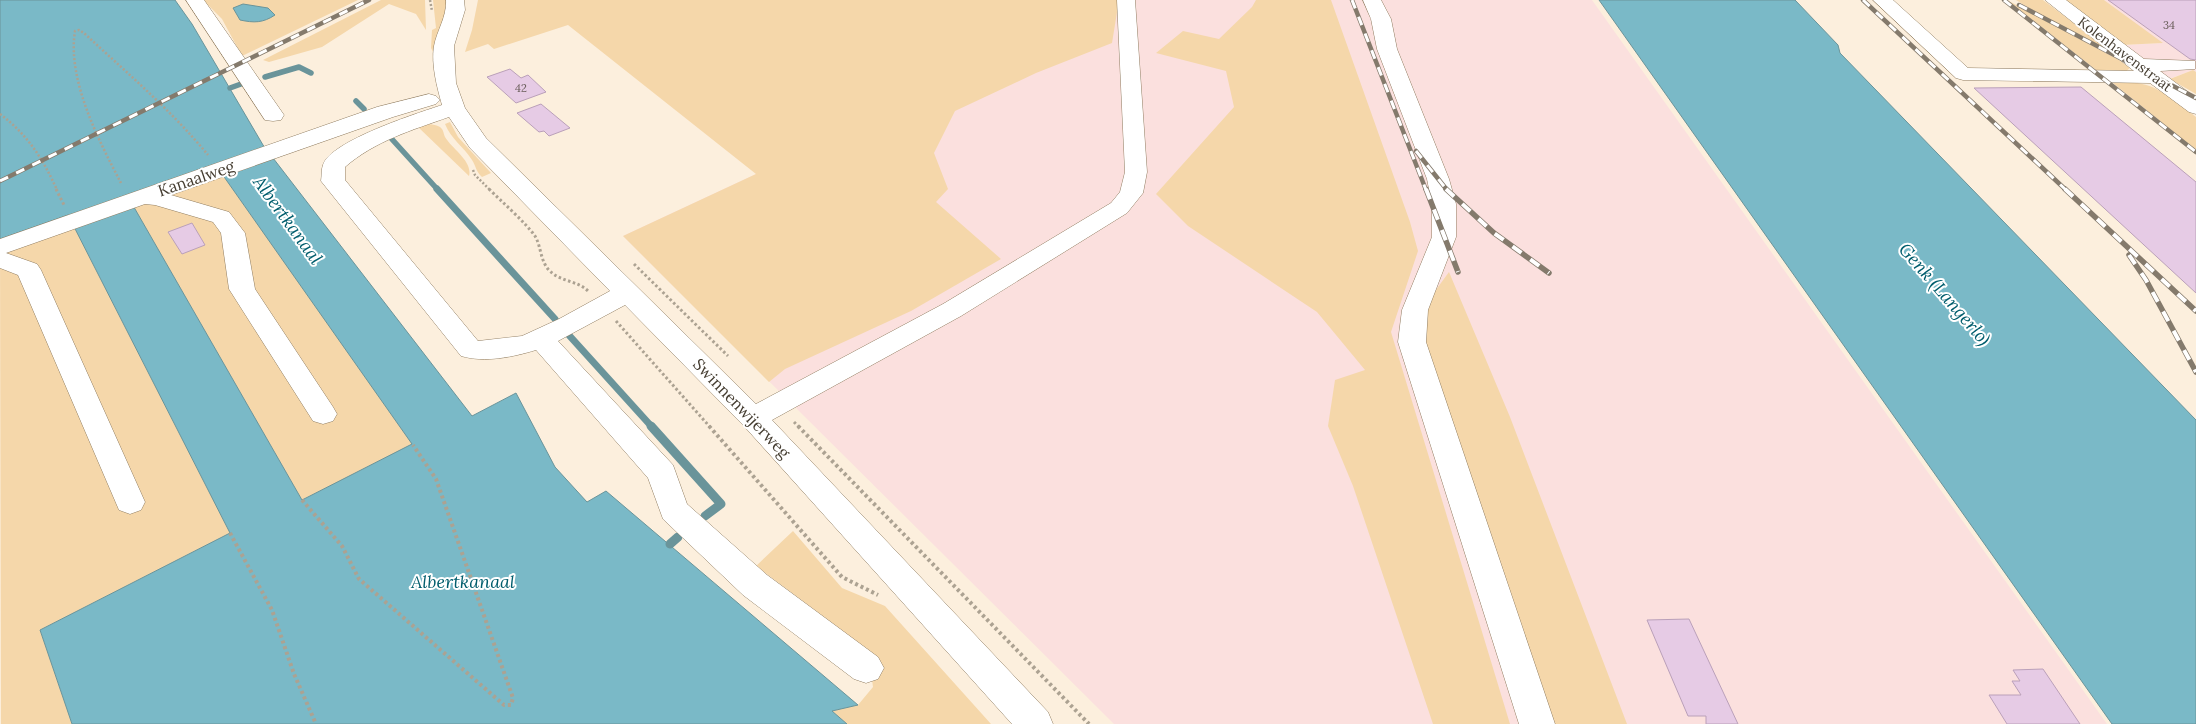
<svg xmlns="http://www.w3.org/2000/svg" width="2196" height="724" font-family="Lora,serif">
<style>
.industrial{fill:#fbe0de}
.green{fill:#f5d7aa}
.water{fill:#7ab9c7;stroke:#6a949a;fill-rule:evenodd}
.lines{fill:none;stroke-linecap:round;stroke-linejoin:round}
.stream-far2{stroke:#6a949a;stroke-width:5.5}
.stream-far1{stroke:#6a949a;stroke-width:7}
.stream{stroke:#6a949a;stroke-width:9}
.building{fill:#e6cbe5;stroke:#baa0b9}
.minor-casing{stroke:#907d61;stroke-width:1}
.path-far2{stroke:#aca292;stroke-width:2.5;stroke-dasharray:2 2;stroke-linecap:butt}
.path-far1{stroke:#aca292;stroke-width:3;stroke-dasharray:2.5 2.5;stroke-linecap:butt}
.path{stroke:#aca292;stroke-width:4;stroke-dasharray:3 3;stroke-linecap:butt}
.minor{fill:#fff;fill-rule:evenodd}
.rail-far1-casing{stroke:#847a6c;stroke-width:4.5}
.rail-casing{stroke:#847a6c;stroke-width:5.5}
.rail-far1{stroke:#fff;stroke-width:3;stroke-dasharray:9;stroke-linecap:butt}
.rail{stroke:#fff;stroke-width:4;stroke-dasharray:11;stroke-linecap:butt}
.labels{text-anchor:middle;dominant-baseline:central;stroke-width:4;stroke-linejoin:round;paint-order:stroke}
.far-number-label{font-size:11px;fill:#6c605d}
.far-street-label{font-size:14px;fill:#443c30;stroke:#fff}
.street-label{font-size:16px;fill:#443c30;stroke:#fff}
.water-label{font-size:18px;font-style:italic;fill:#005d6d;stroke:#fff}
</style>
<rect width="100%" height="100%" fill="#fcefdd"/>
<!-- industrial -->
<path class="industrial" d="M1047,0H1592L2107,724H1114L623,236L756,174Z
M2104,0H2196V72L2193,70L2169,79L2121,45L2162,43Z"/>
<!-- green -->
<path class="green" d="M203,0H358L242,56L222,19Z
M381,0H425L426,30L416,14L389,4L322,47L269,62L263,60Z
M433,0H446L447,4L435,56L431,48L432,30L436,28Z
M478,0H1119L1112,43L1036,73L955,111L934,153L948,189L936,202L1001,259L911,311L785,369L769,382L623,236L756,174L568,25L494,49L488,44L465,52L472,30Z
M1256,0H1331L1410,222L1418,251L1391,332L1510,724H1433L1353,486L1328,426L1335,380L1365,370L1317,312L1188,226L1156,194L1234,107L1226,71L1156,53L1183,31L1219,39L1252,7Z
M2007,0L2119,60L2130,68L2124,73H2100Z
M2016,0H2043L2116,55L2051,22Z
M2061,0H2104L2163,43L2121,45Z
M2193,70L2196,72V94L2170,79Z
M2113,83C2121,83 2129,82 2137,83C2160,86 2178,103 2196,117V150Z
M450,122L458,137L491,173L482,177C476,172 476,166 472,160C463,146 451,139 445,124Z
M421,123C427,124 435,124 440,127C444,130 443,133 445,137C452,149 473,161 469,176L417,126Z
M215,164L413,445L302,500L127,195Z
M68,215L230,533L40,630L72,724H1L0,239Z
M1449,272L1510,417L1627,724H1555L1421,342L1430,298Z
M793,531L842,588L885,606L991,724H847L832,711L858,705L873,687L868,650L756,566Z"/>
<!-- water -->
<path class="water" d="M0,0H175L192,24L263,145L472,416L516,393L555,467L587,502L606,491L858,705L832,711L847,724H72L40,630L230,533L68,215L0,239ZM215,164L412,444L302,500L127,195Z
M1599,0H1795L1838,45L1840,53L2196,420V724H2112Z
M243,4L268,8L275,15C263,23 254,23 240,20L233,8Z"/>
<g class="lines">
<!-- stream-far2 -->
<path class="stream-far2" d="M265,77L299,67L311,73
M230,88L241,84
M356,101L364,109
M390,137L438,190"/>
<!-- stream-far1 -->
<path class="stream-far1" d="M437,189L555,319
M567,333L652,427"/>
<!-- stream -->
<path class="stream" d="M651,426L721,504L705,516
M670,544L678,537"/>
</g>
<!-- building -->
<path class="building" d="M2108,0H2196V60L2190,59Z
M510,69L521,78L528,75L546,92L516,103L487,77Z
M2081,87L2196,182V293L1974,88Z
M541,104L570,128L549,136L544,131L539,132L517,113Z
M192,223L205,245L182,254L168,232Z
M1689,619L1738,724H1706V716H1688L1647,620Z
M2043,669L2080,724H2007L1989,695H2021L2012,681H2020L2013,670Z"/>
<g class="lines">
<!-- minor casing -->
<g class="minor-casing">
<path id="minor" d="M186,0H204L284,115L281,120L273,121L265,120Z
M446,0H464L465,10L454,46L456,83L465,108L486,138L756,404L943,304L1111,203L1120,192L1125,172L1117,0H1135L1147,172L1143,193L1127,213L961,316L772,420L1048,712L1053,724H1012L743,425L625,305L558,341L673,465L687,504L767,575L878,657L884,668L878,679L866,683L854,679L743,595L663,519L648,478L536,350C513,357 485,363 461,356L321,181C322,176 321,170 323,165C330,141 418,113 442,105C437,87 431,65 434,46C437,30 447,17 446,0ZM449,117L470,148L610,291L559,319L522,336L478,341L345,180V167C375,141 412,130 449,117Z
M1363,0H1381L1391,19L1397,49L1449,179L1456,204V237L1428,310L1426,342L1555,724H1519L1398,342L1402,310L1432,237V204L1427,179L1377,49L1371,19Z
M1873,0H1893L1968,68L2134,71L2045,0H2066L2144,59L2195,61V69L2160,71L2196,98V114L2189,112L2150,83L1963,80L1956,78Z
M429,94L436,96L440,100L436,104L393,117L171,195L229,212L245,233L255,289L333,407L337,414L333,421L323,424L313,421L229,289L221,233L213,222L155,205L145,204L6,253L37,264L41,270L145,502L141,510L130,514L119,510L18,275L0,268V239L377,107Z"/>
</g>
<!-- path-far2 -->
<path class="path-far2" d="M430,0L432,11
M0,114C28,135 43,159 57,190
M473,170L475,175L490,190
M121,183C99,141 67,80 75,31L79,30L84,33C127,73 171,110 208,155"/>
<!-- path-far1 -->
<path class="path-far1" d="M56,189L64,205
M489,189C501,201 526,223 535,236C541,246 540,259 548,269C559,282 577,280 588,291
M634,264L728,356
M616,321L710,427
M794,422L799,427"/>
<!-- path -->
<path class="path" d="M709,426L842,577L878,595
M798,426L1089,724
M302,500L342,546L359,579L504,705H511L513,698L436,479L413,445
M230,533L272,610L294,674L316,724"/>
<!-- minor -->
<use href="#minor" class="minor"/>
<!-- rail-far1 casing -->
<g class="rail-far1-casing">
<path id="rail-far1" d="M1352,0L1426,190
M1863,0L2066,190
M2004,0L2196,152
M2019,5L2196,98
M1416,151L1447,190
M0,181L369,0"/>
</g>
<!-- rail casing -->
<g class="rail-casing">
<path id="rail" d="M1426,189L1458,272
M1446,189L1494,233L1549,273
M2065,189L2196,311
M2129,255L2146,280L2196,372"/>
</g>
<!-- rail-far1 -->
<use href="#rail-far1" class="rail-far1"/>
<!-- rail -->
<use href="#rail" class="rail"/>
</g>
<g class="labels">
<!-- far-number labels -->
<g class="far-number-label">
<text x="2169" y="25">34</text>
<text x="521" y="88">42</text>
</g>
<!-- far-street labels -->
<g class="far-street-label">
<text transform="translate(2125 54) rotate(37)">Kolenhavenstraat</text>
</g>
<!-- street labels -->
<g class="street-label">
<text transform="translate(196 178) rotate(-19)">Kanaalweg</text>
<text transform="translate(742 408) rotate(46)">Swinnenwijerweg</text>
</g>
<!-- water labels -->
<g class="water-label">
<text transform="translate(288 220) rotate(54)">Albertkanaal</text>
<text transform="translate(1945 294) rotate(49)">Genk (Langerlo)</text>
<text x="463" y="581">Albertkanaal</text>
</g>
</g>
</svg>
